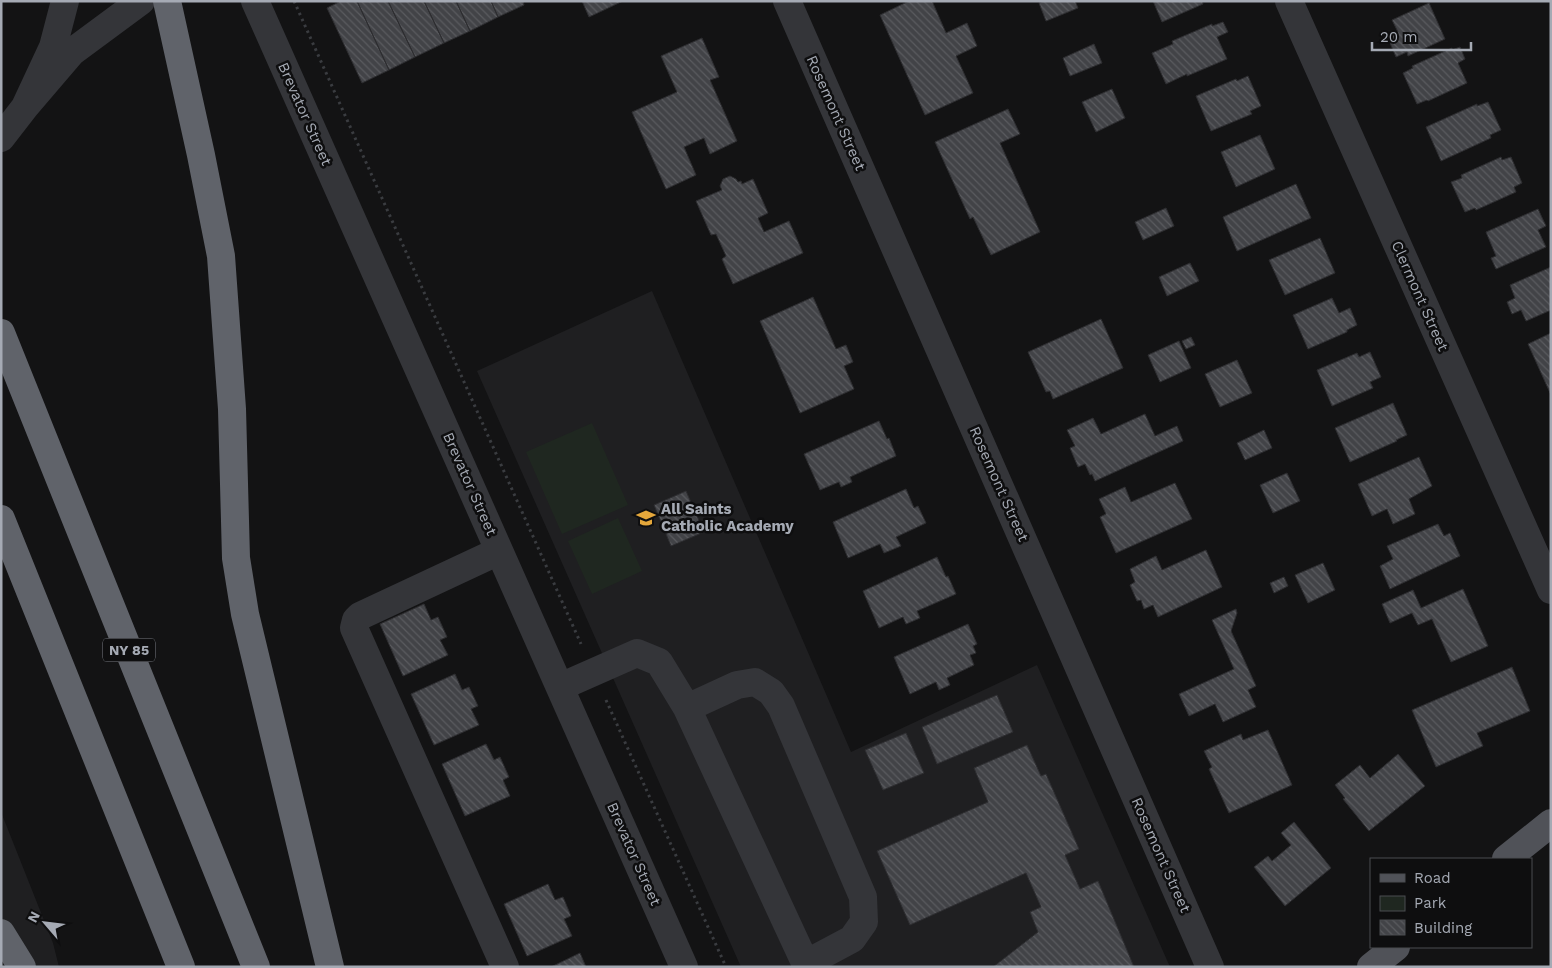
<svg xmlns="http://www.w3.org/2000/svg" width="1552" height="968" font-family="'Work Sans',sans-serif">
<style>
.built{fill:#1f1f21}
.green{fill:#1f2720}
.building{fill:url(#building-back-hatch);stroke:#2d2d30}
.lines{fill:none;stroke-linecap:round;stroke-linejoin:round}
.path{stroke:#3a3c40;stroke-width:3;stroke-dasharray:2.5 4;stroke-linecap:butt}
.minor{stroke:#343539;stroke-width:28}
.major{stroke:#505258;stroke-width:28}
.highway{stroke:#60636a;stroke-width:28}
.labels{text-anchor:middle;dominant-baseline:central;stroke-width:5;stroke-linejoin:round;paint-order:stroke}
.shield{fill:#0e0e0f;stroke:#787b82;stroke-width:1}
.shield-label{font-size:14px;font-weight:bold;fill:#a5aab4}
.street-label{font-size:15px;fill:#a5aab4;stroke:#0e0e0f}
.poi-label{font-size:15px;font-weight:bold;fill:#a5aab4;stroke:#0e0e0f;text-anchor:start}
</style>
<defs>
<pattern id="building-back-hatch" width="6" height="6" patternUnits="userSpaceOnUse" patternTransform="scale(1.25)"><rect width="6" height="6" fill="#424347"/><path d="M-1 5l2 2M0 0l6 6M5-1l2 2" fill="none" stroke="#5a5b5f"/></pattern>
</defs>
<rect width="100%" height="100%" fill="#131314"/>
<!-- built -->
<path class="built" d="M652,291L851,752L1037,665L1170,967H741L477,371Z
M1,812L53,943L59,967H1Z"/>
<!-- green -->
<path class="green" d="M592,423L628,505L562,534L526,452Z
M618,518L642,571L592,594L568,541Z"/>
<!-- building -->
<path class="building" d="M341,1H357L389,70L362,83L327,8Z
M357,1H388L415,57L389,70Z
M388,1H424L444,43L415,57Z
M424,1H456L470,31L444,43Z
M456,1H491L498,17L470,31Z
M491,1H523L524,5L498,17Z
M582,1H623L589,17Z
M909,1H932L946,33L967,23L977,46L956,56L973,93L925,115L880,15Z
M1043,1H1075L1078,8L1046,21L1039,3Z
M1153,1H1202L1203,4L1162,22Z
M1429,3L1445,39L1408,56L1407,52L1396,57L1387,36L1398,32L1392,20Z
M1223,22L1228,32L1217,37L1227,59L1187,76V74L1166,84L1152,53L1173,44L1172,41L1212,24V26Z
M702,38L719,77L710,80L737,141L710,154L704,138L684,147L696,175L666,189L632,112L677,92L661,56Z
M1094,44L1102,63L1070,76L1063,58Z
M1460,47L1465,59L1458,63L1467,83L1428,101L1427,100L1417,104L1403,73L1413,68L1412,66L1452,48V50Z
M1248,76L1261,106L1250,111L1252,114L1211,131L1196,96L1236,79L1237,81Z
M1112,89L1125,118L1096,132L1082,102Z
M1488,102L1501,130L1490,135L1491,138L1441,161L1426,127L1477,104V106Z
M1008,109L1020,134L1000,143L1040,232L991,255L973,217L970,219L935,142Z
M1260,135L1275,169L1236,187L1221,152Z
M1501,157L1502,160L1511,157L1522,183L1514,187L1516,192L1476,210L1475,208L1465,212L1451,182L1462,178L1461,175Z
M730,176L736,179L738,182L741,181L742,184L753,179L768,213L758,218L764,232L789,221L803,253L733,284L722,259L726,256L716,234L711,235L696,201L722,190L720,186L723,179Z
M1296,184L1311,218L1237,251L1223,217Z
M1166,208L1174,226L1143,240L1135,222Z
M1538,209L1546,226L1538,230L1546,247L1496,269L1491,258L1496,256L1486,232Z
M1320,238L1335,273L1285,295L1269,260Z
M1190,263L1199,281L1167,296L1159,277Z
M1551,267V310L1526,321L1521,310L1512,314L1507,302L1515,298L1510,285Z
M813,297L836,349L846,345L853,362L844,366L854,389L800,413L760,321Z
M1332,298L1339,313L1350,308L1357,325L1347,330V332L1308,349L1293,315Z
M1101,319L1123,368L1053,399L1050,391L1046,392L1028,352Z
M1551,333V395L1528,344Z
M1191,337L1195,345L1186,349L1182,341Z
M1179,341L1191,368L1160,382L1148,355Z
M1370,352L1381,377L1370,382L1373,388L1332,406L1317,370L1357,353L1359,357Z
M1237,360L1252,393L1220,407L1205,374Z
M1393,403L1407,435L1396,440L1397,441L1350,462L1335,428Z
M1145,414L1155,436L1177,426L1183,441L1095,481L1092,474L1090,475L1085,464L1078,467L1070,448L1075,446L1067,430L1093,418L1101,434Z
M879,421L887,439L889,438L896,456L850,477L852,482L841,487L839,482L820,490L804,454Z
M1264,430L1272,448L1245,460L1237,443Z
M1419,457L1432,486L1409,499L1415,514L1393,524L1387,509L1372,516L1358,484Z
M1287,473L1300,501L1273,513L1260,485Z
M1175,483L1192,519L1116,553L1100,517L1106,514L1099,499L1125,487L1131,502Z
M906,489L914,508L918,506L926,523L896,537L901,546L884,553L880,544L848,558L833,522Z
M686,491L704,532L671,546L654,505Z
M1438,524L1444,536L1450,533L1460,556L1390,589L1380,566L1393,559L1387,546Z
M1206,550L1222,587L1158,617L1153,605L1144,609L1141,600L1137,601L1130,585L1135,582L1130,569L1156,556L1162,570Z
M937,557L946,577L948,576L956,594L917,611L920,618L906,624L903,617L879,628L863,591Z
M1323,563L1335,590L1308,603L1295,575Z
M1284,577L1288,586L1274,593L1270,583Z
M1463,589L1488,646L1451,662L1432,619L1418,625L1412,613L1390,623L1382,604L1413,590L1421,608Z
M424,604L431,620L438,617L447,637L440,640L448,655L403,676L380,624Z
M1236,609L1237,613L1231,631L1256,686L1248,690L1256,707L1223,722L1215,704L1189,716L1179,694L1234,669L1212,620Z
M968,624L977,644L973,646L976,653L970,655L974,665L947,678L950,685L939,690L936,682L910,694L894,657Z
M1512,667L1530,711L1477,733L1483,746L1436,767L1412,710Z
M455,674L462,690L469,687L478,706L471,709L479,725L434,745L411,694Z
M997,695L1013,732L937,764L922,727Z
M1268,730L1292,785L1229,813L1209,769L1212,767L1204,751L1241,734L1243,740Z
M906,733L924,773L883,790L865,750Z
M486,744L494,760L500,757L509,777L503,780L510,796L465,816L442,764Z
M1027,745L1041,776L1046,774L1079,849L1065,855L1080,889L1098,881L1134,967H993L1038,932L1030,912L1041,907L1026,873L910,925L877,851L988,802L974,768Z
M1398,754L1425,786L1369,831L1343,799L1345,798L1335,785L1360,765L1370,778Z
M1294,822L1331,868L1285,906L1254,867L1268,856L1272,861L1291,845L1281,833Z
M548,884L555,900L563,897L571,916L564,919L572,936L527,956L504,904Z
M580,953L586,967H551Z"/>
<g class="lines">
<!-- path -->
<path class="path" d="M294,1L581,644
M606,700L726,967"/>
<!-- minor -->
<path class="minor" d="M255,1L684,967
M787,1L1210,967
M1289,1L1551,590
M25,107L72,52L141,1
M1,138L25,107L53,47L65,1
M499,551L360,616L356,620L354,628L505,967
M560,687L637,653L659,662L687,708L807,967
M687,708L737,685L755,682L771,692L781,706L863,897L864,922L852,939L805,964"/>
<!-- major -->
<path class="major" d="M1506,859L1551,823
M1371,967L1396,947"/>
<!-- highway -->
<path class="highway" d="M167,1L201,155L221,256L232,409L236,558L245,614L330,967
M1,333L256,967
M1,519L181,967
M1,933L22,967"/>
</g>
<!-- icons -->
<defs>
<g id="school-bare" transform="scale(1.5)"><path d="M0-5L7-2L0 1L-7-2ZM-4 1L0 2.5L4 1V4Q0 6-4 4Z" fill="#e4a73b" stroke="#0e0e0f" stroke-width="2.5" paint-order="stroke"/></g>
</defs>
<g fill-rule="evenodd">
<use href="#school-bare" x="646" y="518"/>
</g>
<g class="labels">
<!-- shield labels -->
<rect class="shield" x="103" y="638.5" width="52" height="23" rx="4"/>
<g class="shield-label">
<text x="129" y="650">NY 85</text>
</g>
<!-- street labels -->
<g class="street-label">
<text transform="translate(836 113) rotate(66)">Rosemont Street</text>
<text transform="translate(305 114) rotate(66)">Brevator Street</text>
<text transform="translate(1420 296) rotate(66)">Clermont Street</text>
<text transform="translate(470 484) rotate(66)">Brevator Street</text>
<text transform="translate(999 484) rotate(66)">Rosemont Street</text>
<text transform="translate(634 854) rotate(66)">Brevator Street</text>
<text transform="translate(1161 855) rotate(66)">Rosemont Street</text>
</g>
<!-- poi labels -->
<g class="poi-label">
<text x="661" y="509">All Saints<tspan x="661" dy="17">Catholic Academy</tspan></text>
</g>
</g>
<!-- border -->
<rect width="1552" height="968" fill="none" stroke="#a5aab4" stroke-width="5"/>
<!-- legend -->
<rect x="1370" y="858" width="162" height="90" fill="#0e0e0f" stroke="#4a4c51"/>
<rect x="1380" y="874" width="25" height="8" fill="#505258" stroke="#4a4c51"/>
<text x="1414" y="883" font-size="15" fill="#a5aab4">Road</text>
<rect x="1380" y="896" width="25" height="15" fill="#1f2720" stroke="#4a4c51"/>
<text x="1414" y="908" font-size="15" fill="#a5aab4">Park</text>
<rect x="1380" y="920" width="25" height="15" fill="url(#building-back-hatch)" stroke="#4a4c51"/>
<text x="1414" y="933" font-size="15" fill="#a5aab4">Building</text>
<!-- north arrow -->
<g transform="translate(45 923) rotate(298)" stroke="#0e0e0f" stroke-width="4" paint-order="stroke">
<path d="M0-4L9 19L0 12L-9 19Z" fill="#a5aab4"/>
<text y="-8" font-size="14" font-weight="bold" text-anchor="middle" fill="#a5aab4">N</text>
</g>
<!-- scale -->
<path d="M1372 42v8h99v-8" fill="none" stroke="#a5aab4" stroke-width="2.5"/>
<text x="1380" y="42" font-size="15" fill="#a5aab4" stroke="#0e0e0f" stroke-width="4" paint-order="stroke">20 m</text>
</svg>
